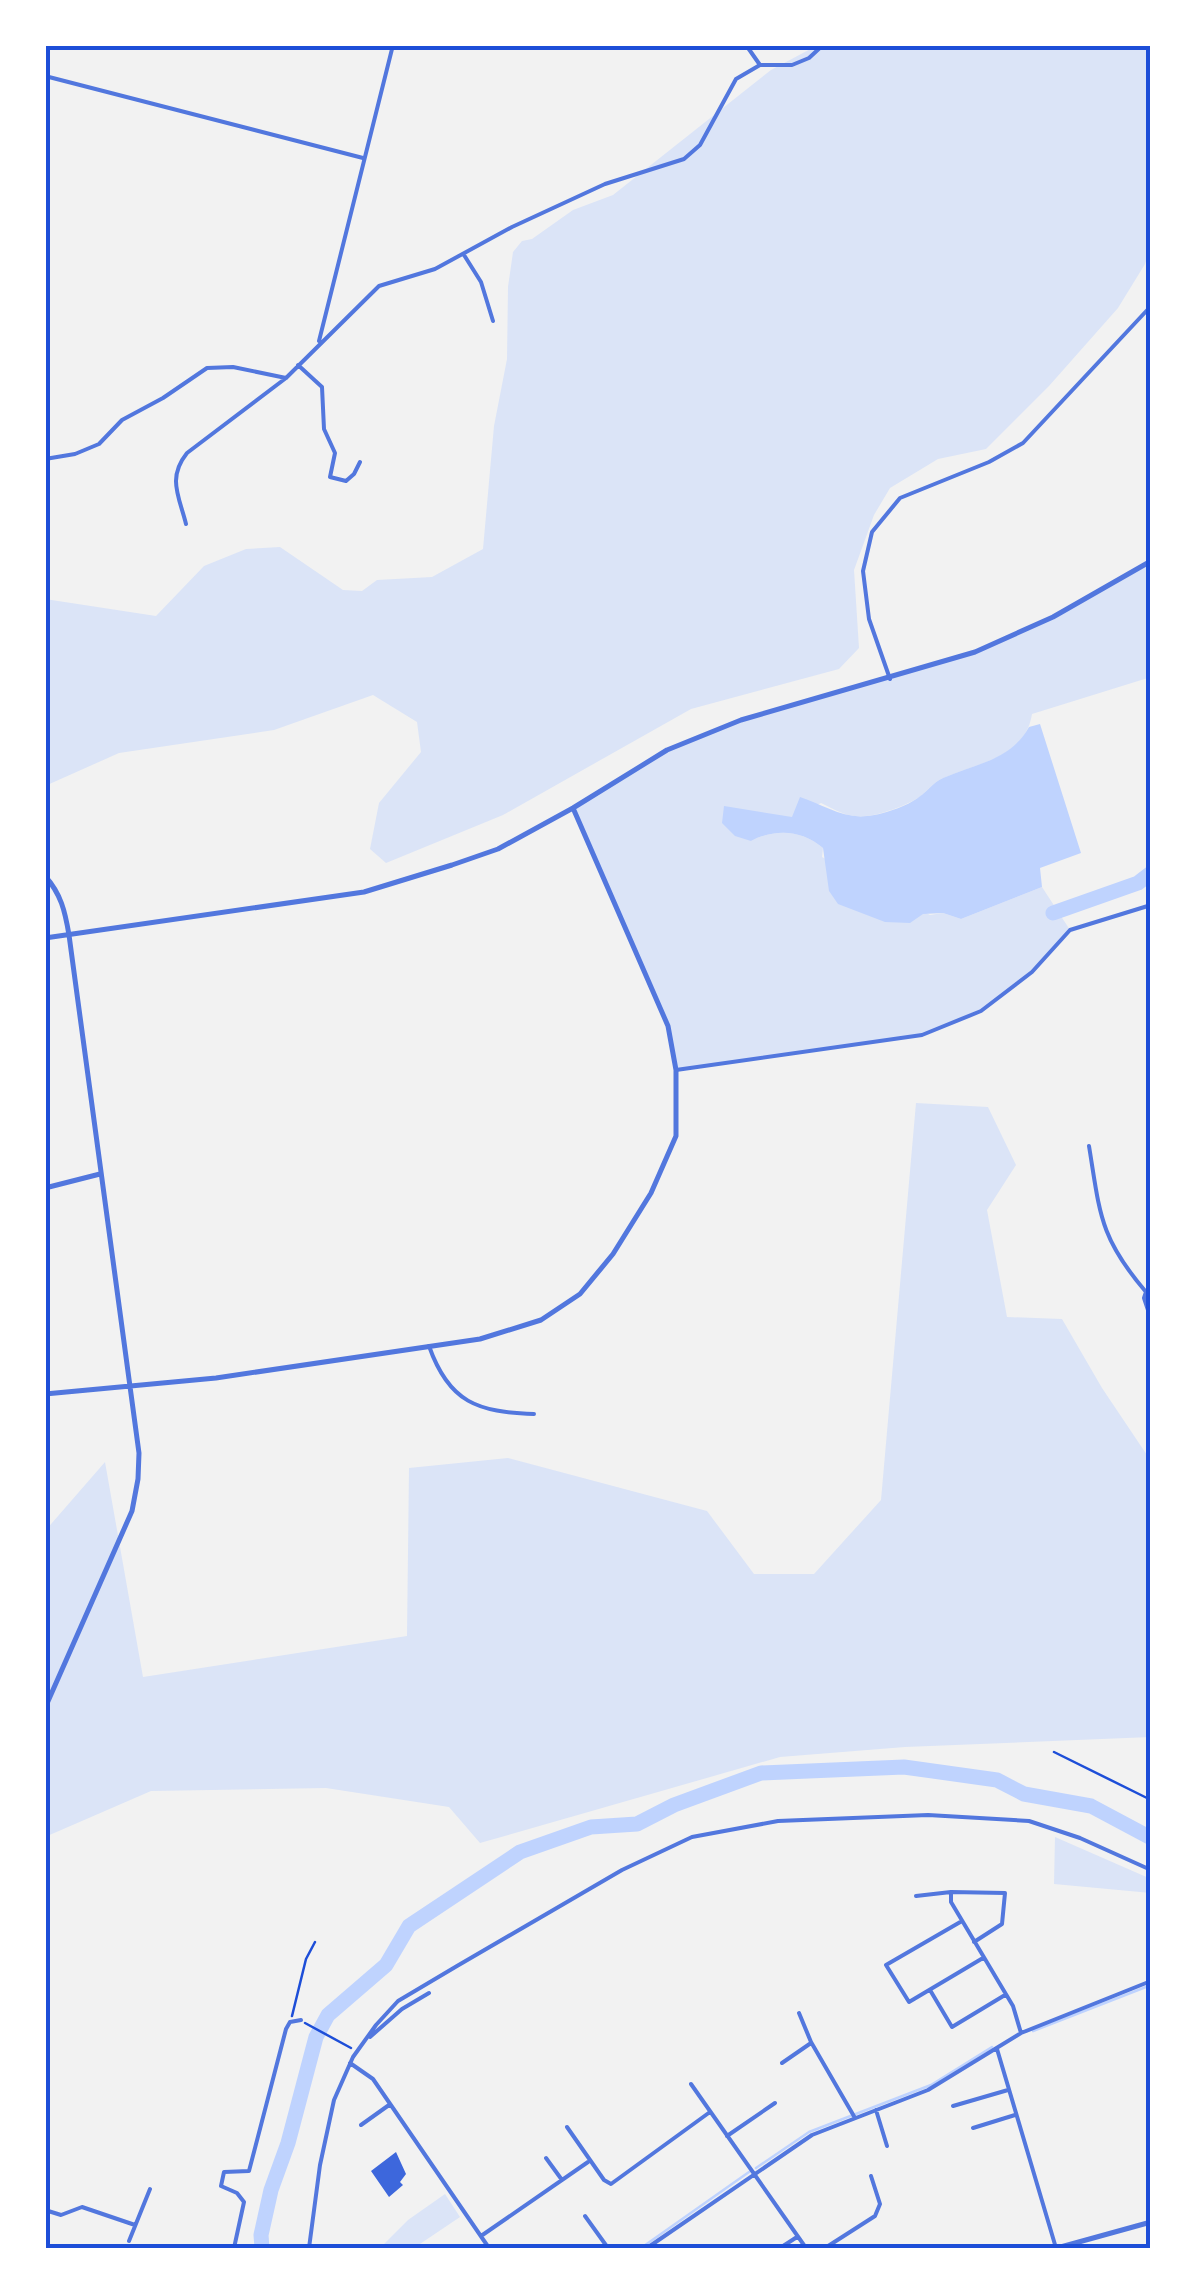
<svg xmlns="http://www.w3.org/2000/svg" width="1196" height="2293" font-family="Literata,serif">
<style>
.green{fill:#dbe4f7}
.water{fill:#bfd3fe}
.lines{fill:none;stroke-linecap:round;stroke-linejoin:round}
.stream{stroke:#bfd3fe;stroke-width:2.5}
.river{stroke:#bfd3fe;stroke-width:15}
.building{fill:#3d67dc}
.path{stroke:#1d4ed8;stroke-width:2.5}
.minor{stroke:#5277de;stroke-width:4}
.tertiary{stroke:#5277de;stroke-width:5}
.neatline{fill:none;stroke:#1d4ed8;stroke-width:4}
</style>
<rect width="100%" height="100%" fill="#f2f2f2"/>
<!-- green -->
<path class="green" d="M818,45L854,50L875,45H1151V247L1145,264L1118,308L1049,386L986,449L938,459L890,488L874,515L854,570L859,648L839,669L691,709L503,815L386,863L370,849L379,803L421,752L417,722L373,695L274,730L119,753L45,786V599L156,616L204,566L246,549L280,547L343,590L362,591L377,580L432,577L483,549L494,426L507,359L508,287L513,252L522,241L532,239L573,210L613,195L771,70Z
M1151,561V677L1032,714C1025,759 976,763 941,779C931,784 926,793 918,798C905,806 880,815 866,816C848,818 837,811 821,803L792,818L724,807L751,841C776,828 802,830 823,848L822,857L930,915L943,913L961,919L1042,887L1070,930L1032,972L981,1011L922,1035L676,1070L668,1026L573,808L667,750L741,720L975,652L1053,617Z
M916,1103L988,1107L1016,1165L987,1210L1007,1317L1062,1319L1102,1388L1151,1461V1737L905,1747L780,1757L480,1843L449,1807L326,1788L151,1791L45,1837V1531L105,1462L143,1677L407,1636L409,1468L508,1458L707,1511L754,1574H814L881,1500Z
M1055,1837L1151,1879V1893L1054,1884Z
M445,2194L460,2217L414,2248H380L408,2220Z"/>
<!-- water -->
<path class="water" d="M1040,724L1081,853L1040,868L1042,887L961,919L943,913L923,914L910,923L885,922L838,904L829,891L823,848C802,830 776,828 751,841L735,836L722,823L724,806L792,817L800,797C822,804 843,819 867,816C881,815 908,806 919,797C928,791 932,783 943,778C975,764 1011,760 1029,727Z"/>
<g class="lines">
<!-- stream -->
<path class="stream" d="M1033,2031L1151,1985
M756,2168L809,2132L931,2085L992,2047
M641,2248L749,2172"/>
<!-- river -->
<path class="river" d="M1053,913L1138,883L1151,873
M262,2248L261,2235L271,2190L288,2143L316,2037L328,2015L386,1965L409,1926L520,1852L591,1827L637,1824L674,1805L761,1773L904,1767L997,1780L1024,1794L1091,1806L1151,1838"/>
</g>
<!-- building -->
<path class="building" d="M396,2152L406,2174L400,2182L403,2185L389,2197L371,2171Z"/>
<g class="lines">
<!-- path -->
<path class="path" d="M1054,1752L1151,1800
M292,2016L306,1959L315,1942
M305,2023L351,2048"/>
<!-- minor -->
<path class="minor" d="M746,45L760,65
M45,76L363,158
M464,255L481,282L493,321
M319,341L393,45
M298,365L322,387L324,429L335,453L330,477L346,481L354,474L360,462
M45,459L75,454L99,444L122,420L163,398L207,368L233,367L286,378
M186,524C179,496 167,478 187,453L286,378L379,286L435,269L512,227L605,184L684,159L700,145L736,79L760,65H792L809,58L823,45
M890,679L869,619L863,571L872,532L900,498L989,462L1023,443L1151,306
M676,1070L922,1035L981,1011L1032,972L1070,930L1151,905
M1089,1146C1100,1213 1099,1237 1146,1292L1151,1291
M1146,1292L1144,1298L1151,1319
M429,1346C449,1403 478,1412 534,1414
M951,1892V1902L1013,2006L1021,2033
M916,1896L951,1892L1005,1893L1002,1924L974,1942
M962,1921L886,1965L909,2002L983,1958
M930,1990L952,2027L1005,1995
M799,2013L811,2042L855,2118
M370,2037L402,2009L429,1993
M997,2049L1056,2248
M350,2063L373,2079L489,2248
M782,2063L811,2043
M691,2084L806,2248
M953,2106L1008,2090
M876,2110L887,2146
M361,2125L389,2105
M567,2127L604,2180L611,2184L710,2112
M973,2128L1015,2115
M727,2136L775,2103
M546,2158L562,2180
M45,2210L61,2215L82,2207L135,2225
M585,2216L608,2248
M481,2236L588,2162
M129,2241L150,2189
M45,2247L47,2248
M234,2248L244,2202L237,2193L221,2186L224,2172L249,2171L286,2029L290,2022L301,2020
M309,2248L320,2165L334,2100L353,2057L376,2025L398,2001L457,1966L622,1870L692,1837L778,1821L928,1815L1029,1821L1080,1838L1151,1870
M647,2248L812,2135L928,2090L1021,2033L1151,1981
M780,2248L797,2237
M825,2248L875,2216L880,2204L871,2176"/>
<!-- tertiary -->
<path class="tertiary" d="M45,876C61,894 65,911 69,935L139,1453L138,1479L132,1511L45,1708
M45,938L364,892L452,865L498,849L573,808L667,750L741,720L975,652L1053,617L1151,561
M45,1188L100,1174
M45,1394L216,1378L480,1339L541,1320L580,1294L613,1254L651,1193L676,1136V1070L668,1026L573,808
M1057,2248L1151,2222"/>
</g>
<!-- border -->
<rect width="1196" height="2293" fill="none" stroke="#ffffff" stroke-width="95"/>
<rect x="48" y="48" width="1100" height="2198" class="neatline"/>
</svg>
